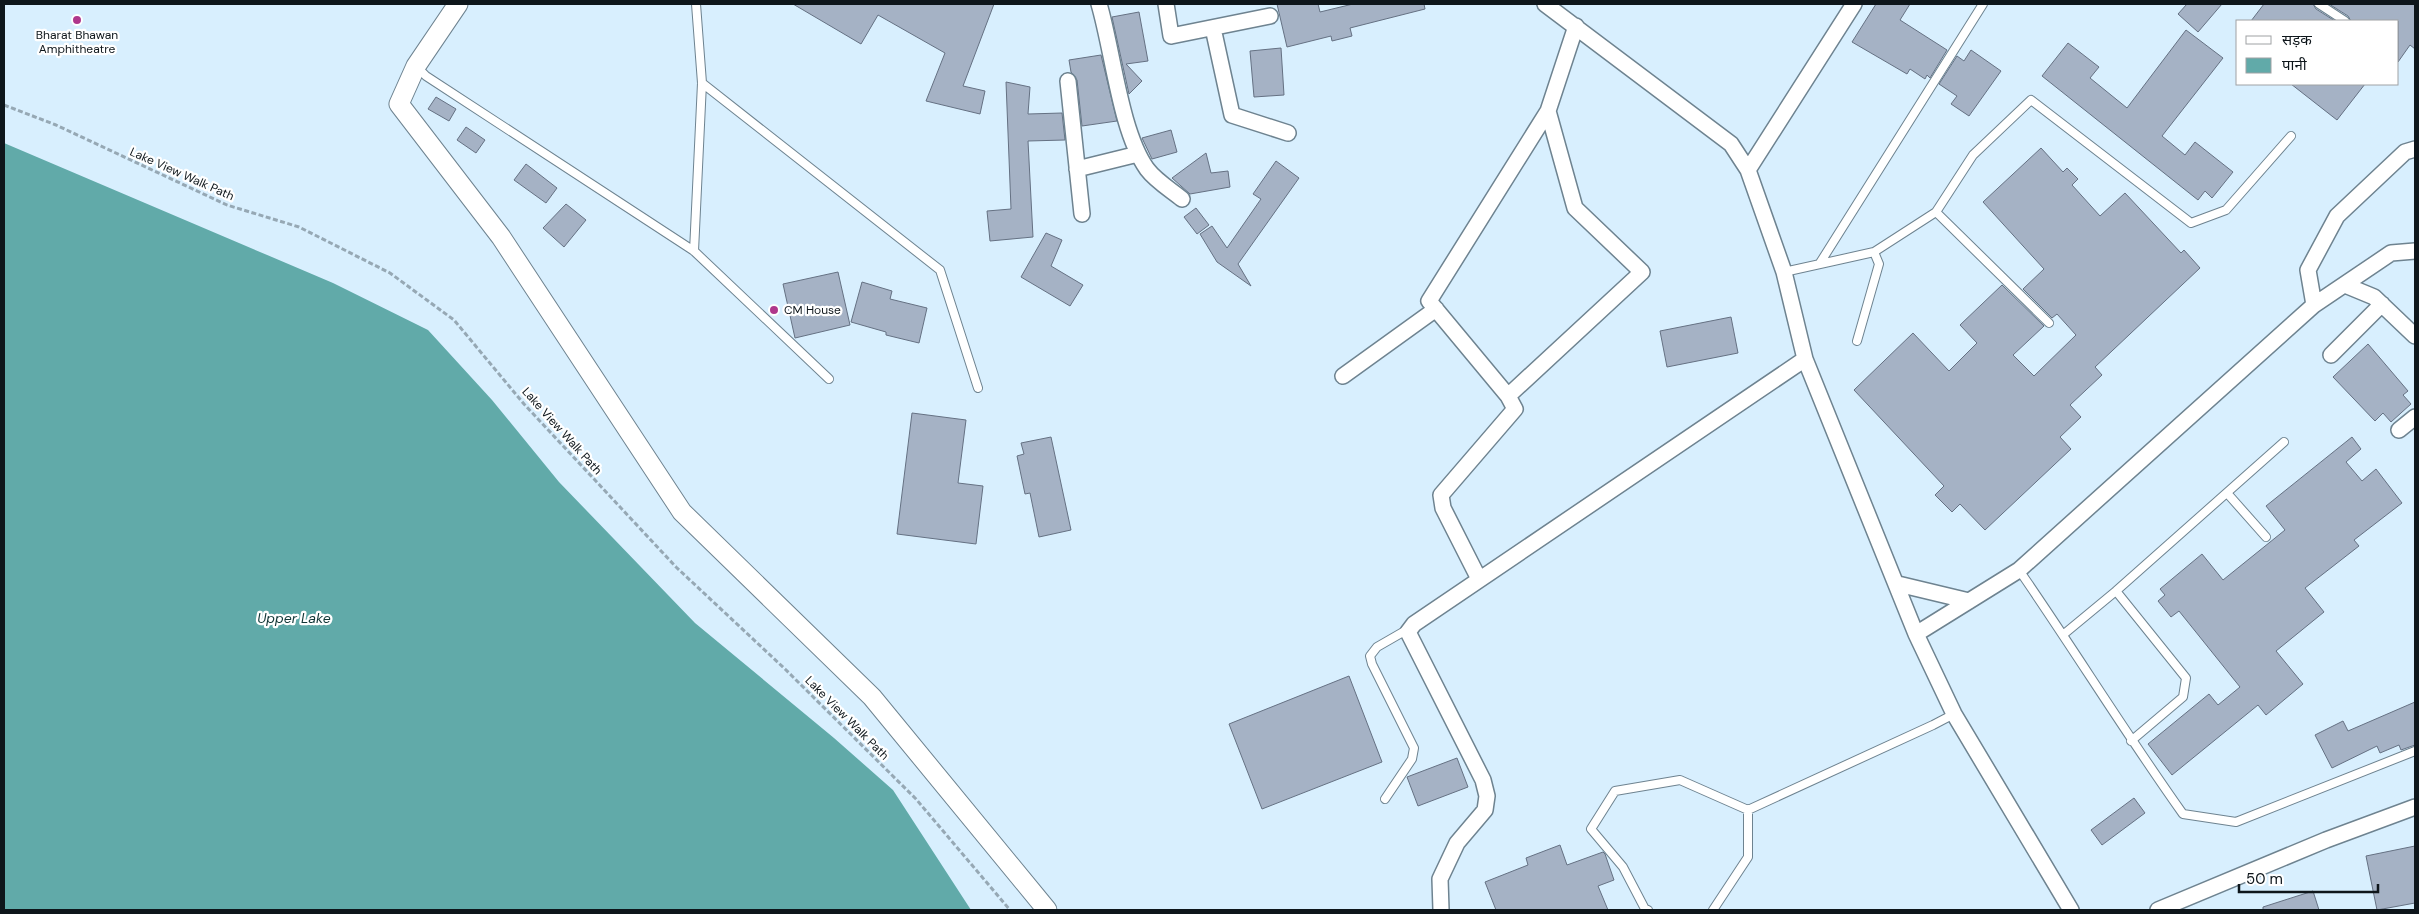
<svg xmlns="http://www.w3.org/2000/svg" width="2419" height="914" font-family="'DM Sans','Noto Sans Devanagari',sans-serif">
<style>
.water{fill:#61aaa9}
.building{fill:#a5b2c5;stroke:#657183}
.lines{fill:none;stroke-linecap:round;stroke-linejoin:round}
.service-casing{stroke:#6e8390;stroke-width:10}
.minor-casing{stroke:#6e8390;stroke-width:18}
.tertiary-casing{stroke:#6e8390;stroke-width:21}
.path{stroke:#96a8b4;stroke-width:3;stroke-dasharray:5 2.5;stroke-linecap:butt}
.service{stroke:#fff;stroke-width:8}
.minor{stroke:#fff;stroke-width:15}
.tertiary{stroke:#fff;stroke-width:19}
.poi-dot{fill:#af378c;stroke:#fff;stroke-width:2}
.labels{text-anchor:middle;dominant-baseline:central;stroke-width:4.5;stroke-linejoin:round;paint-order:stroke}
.poi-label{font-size:12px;fill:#0e161b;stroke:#fff}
.street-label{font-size:12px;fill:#0e161b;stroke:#fff}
.water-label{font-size:14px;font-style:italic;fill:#113636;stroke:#fff}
</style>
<rect width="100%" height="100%" fill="#d8effe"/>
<!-- water -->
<path class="water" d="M4,143L333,283L428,330L492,400L559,482L695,623L834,738L893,790L971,910H4Z"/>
<!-- building -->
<path class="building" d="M793,4H994L963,86L985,91L980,114L926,101L945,53L878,15L861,44Z
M1277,4H1318L1320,12L1353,4H1424L1425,9L1350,28L1352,36L1332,41L1331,36L1287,47Z
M1876,4H1910L1900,20L1947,50L1930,78L1927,75L1925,79L1910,69L1907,74L1852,42Z
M2187,4H2222L2198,32L2178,14Z
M2264,4H2313L2316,9L2335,21H2251Z
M2329,4H2415V49L2410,45L2398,62V21H2351L2348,16Z
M1139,12L1148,61L1126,64L1142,81L1129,94L1112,17Z
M2186,30L2223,58L2162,136L2185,155L2195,142L2233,172L2212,198L2205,191L2198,200L2042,76L2068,43L2099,67L2090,78L2127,108Z
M1281,48L1284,95L1254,97L1250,51Z
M1971,50L2001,71L1969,116L1951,104L1957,96L1939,84L1957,56L1964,61Z
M1101,55L1117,121L1082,126L1077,80L1071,72L1069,60Z
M1006,82L1030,87L1028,114L1062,113L1065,140L1028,141L1033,237L990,241L987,211L1011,209Z
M2291,84H2365L2337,120Z
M436,97L456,109L449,121L428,109Z
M466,127L485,140L476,153L457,140Z
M1171,130L1177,152L1152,159L1142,138Z
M2041,148L2063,172L2067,168L2078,179L2072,185L2100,216L2125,193L2181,253L2184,250L2200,268L2095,367L2102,375L2070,405L2081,417L2060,437L2071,449L1985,530L1960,504L1952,512L1935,495L1944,486L1854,390L1913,333L1949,371L1977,343L1960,325L2002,285L2044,326L2013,355L2034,376L2076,335L2057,314L2052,318L2023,289L2044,269L1983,202Z
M1206,153L1211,173L1228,171L1230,187L1190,194L1172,178Z
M1276,161L1299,178L1238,264L1251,286L1217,262L1200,234L1212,226L1227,248L1261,199L1253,194Z
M526,164L557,188L546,203L514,180Z
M566,204L586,220L564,247L543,228Z
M1196,208L1209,225L1197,234L1184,217Z
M1046,233L1062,240L1051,266L1083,285L1070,306L1021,277Z
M838,272L850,325L795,338L783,284Z
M862,282L892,291L890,299L927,308L919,343L886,335V332L851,322Z
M1731,317L1738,353L1667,367L1660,331Z
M2368,344L2408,391L2403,395L2411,404L2391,422L2383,413L2375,421L2333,377Z
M912,413L966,420L958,483L983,486L976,544L897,534Z
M1051,437L1071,530L1039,537L1030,493L1025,494L1017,456L1024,454L1021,443Z
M2352,437L2361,449L2346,462L2362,481L2376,469L2402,503L2354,540L2359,546L2305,588L2324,612L2276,651L2303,684L2266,715L2258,705L2172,775L2148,744L2209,694L2218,705L2240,687L2179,611L2171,617L2158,601L2165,595L2160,589L2202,554L2223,580L2285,530L2266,506Z
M1349,676L1382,762L1262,809L1229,724Z
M2415,702V745L2401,750L2399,745L2380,753L2377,746L2332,768L2315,735L2343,721L2348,731Z
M1457,758L1468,787L1418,806L1407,777Z
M2134,798L2145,813L2102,845L2091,830Z
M1560,845L1567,865L1603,852L1605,854L1614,880L1598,886L1608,910H1496L1485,882L1528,865L1526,858Z
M2415,846V903L2377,910L2366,856Z
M2313,891L2319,910H2263V907Z"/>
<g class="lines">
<!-- service casing -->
<g class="service-casing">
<path id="service" d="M2319,4L2345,21
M416,66L426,76L694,251L829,379
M702,83L940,270L978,388
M1936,212L2049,323
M694,251L702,83L696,4
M1820,263L1983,4
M1784,272L1874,252L1936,212L1973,155L2031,100L2191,223L2226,210L2291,136
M1857,341L1879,264L1874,252
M2227,493L2266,537
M2019,570C2075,651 2126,734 2183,814L2236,822L2415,751
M2116,591L2186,678L2183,697L2131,741
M2064,634L2116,591L2284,442
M1385,799L1412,759L1414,748L1372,664L1370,656L1377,647L1410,628
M1648,910L1645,909L1623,867L1591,829L1615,791L1680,780L1748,810L1933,725L1954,714
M1713,910L1748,857V810"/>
</g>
<!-- minor casing -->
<g class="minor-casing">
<path id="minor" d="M1099,4C1113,51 1120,131 1147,169C1156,181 1171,190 1182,199
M1166,4L1171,36L1270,16
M1545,4L1731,144L1748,170L1784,272L1805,359L1916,634L1954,714L2071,910
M1213,28L1232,115L1288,133
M1068,81L1082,214
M1077,169L1138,154
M1748,170L1854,4
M2345,285L2374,297L2415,336
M2314,305L2308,270L2337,216L2405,152L2415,149
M2331,355L2382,304
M1343,376L1436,309
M1508,396L1642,272L1575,208L1548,111
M2399,430L2415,417
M1479,579L1443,508L1441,495L1515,409L1508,396L1429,301L1548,111L1576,26
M1898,584L1969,601
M1916,634L2019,570L2314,305L2391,253L2415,251
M1441,910L1440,879L1457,843L1485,810L1487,796L1483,780L1408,632L1414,624L1805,359
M2158,910L2326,840L2415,807"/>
</g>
<!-- tertiary casing -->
<g class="tertiary-casing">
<path id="tertiary" d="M458,4L416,66L399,104L501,237L682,512L872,697L1047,910"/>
</g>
<!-- path -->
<path class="path" d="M4,105L56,125L227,205L299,227L390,273L454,320L524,404L676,567L785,669L916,799L1010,910"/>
<!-- service -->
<use href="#service" class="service"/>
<!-- minor -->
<use href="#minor" class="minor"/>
<!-- tertiary -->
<use href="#tertiary" class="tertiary"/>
</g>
<!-- markers -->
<g class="poi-dot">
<circle cx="77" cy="20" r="5"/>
<circle cx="774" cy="310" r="5"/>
</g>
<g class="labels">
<!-- poi labels -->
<g class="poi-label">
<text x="77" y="35">Bharat Bhawan<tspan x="77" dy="14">Amphitheatre</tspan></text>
<text x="784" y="310" text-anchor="start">CM House</text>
</g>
<!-- street labels -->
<g class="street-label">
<text transform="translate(182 174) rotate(24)">Lake View Walk Path</text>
<text transform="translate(562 431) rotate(48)">Lake View Walk Path</text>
<text transform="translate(847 718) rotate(45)">Lake View Walk Path</text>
</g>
<!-- water labels -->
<g class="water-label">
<text x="294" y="618">Upper Lake</text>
</g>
</g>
<!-- border -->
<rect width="2419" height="914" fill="none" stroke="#0e161b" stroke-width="10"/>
<!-- legend -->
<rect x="2236" y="20" width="162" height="65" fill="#ffffff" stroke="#9fa2a4"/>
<rect x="2246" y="36" width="25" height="8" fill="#ffffff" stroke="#9fa2a4"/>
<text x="2282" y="45" font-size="15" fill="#0e161b">सड़क</text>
<rect x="2246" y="58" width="25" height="15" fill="#61aaa9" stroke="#9fa2a4"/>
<text x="2282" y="70" font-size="15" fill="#0e161b">पानी</text>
<!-- scale -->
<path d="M2239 884v8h139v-8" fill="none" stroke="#0e161b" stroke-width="2.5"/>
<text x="2246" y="884" font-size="15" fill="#0e161b" stroke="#ffffff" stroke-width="4" paint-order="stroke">50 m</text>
</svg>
